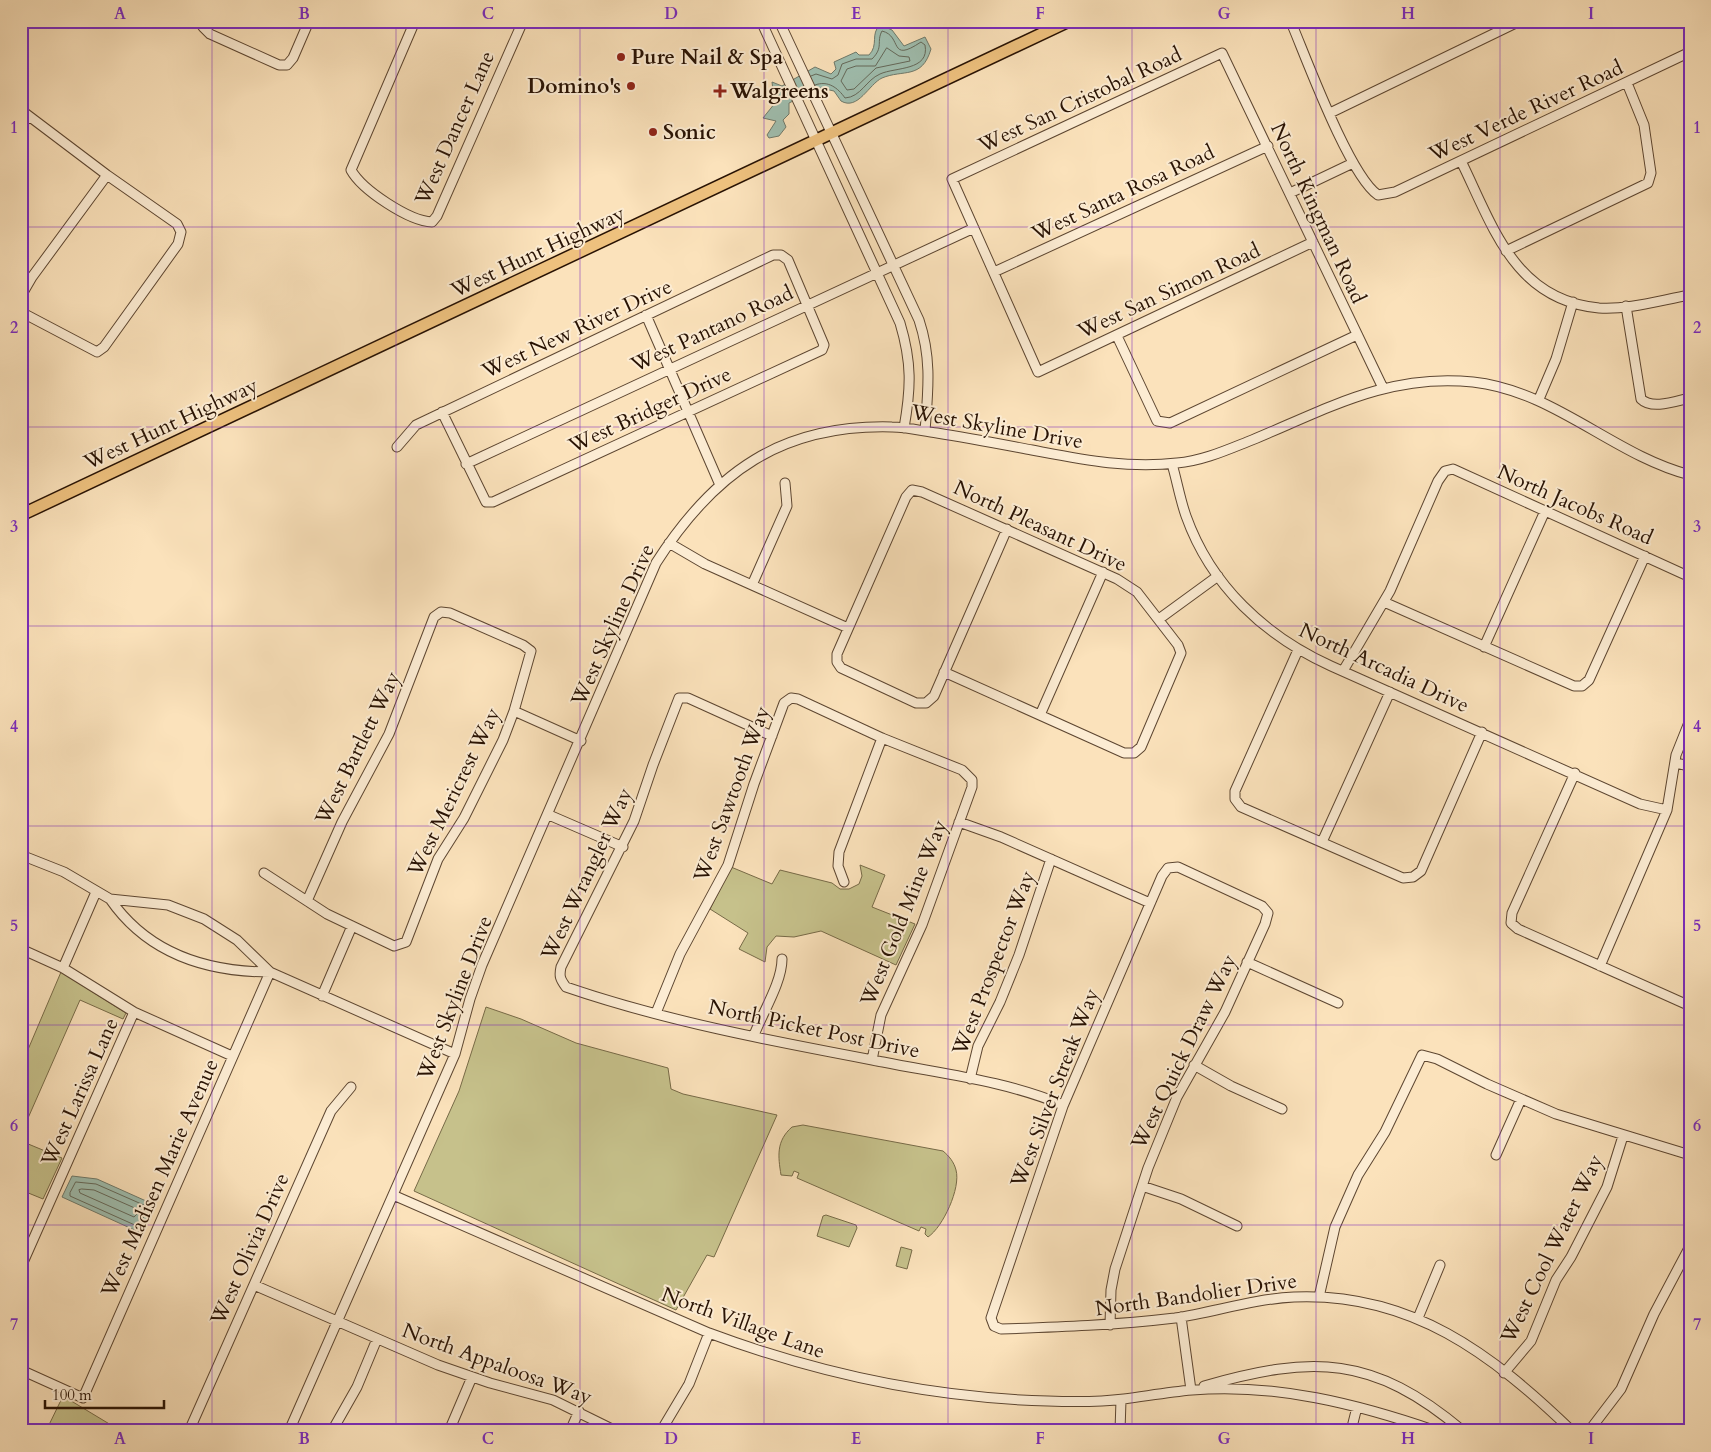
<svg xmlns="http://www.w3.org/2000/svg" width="1711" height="1452" font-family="Cardo,serif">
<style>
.green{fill:#c6c18b;stroke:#776a47}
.water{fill:#9fbeaf;stroke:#6f796a}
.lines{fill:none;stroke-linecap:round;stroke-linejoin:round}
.shore{stroke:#646859;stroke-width:1}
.minor-casing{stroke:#5d4631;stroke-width:11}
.major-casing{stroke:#281203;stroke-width:14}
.minor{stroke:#fcecd3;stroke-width:9}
.major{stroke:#eec17e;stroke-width:11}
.grid{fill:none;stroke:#7b2cbf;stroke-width:1;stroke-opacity:0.55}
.poi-dot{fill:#8f2418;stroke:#fcecd3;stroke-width:2}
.labels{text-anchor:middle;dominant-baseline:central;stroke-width:4;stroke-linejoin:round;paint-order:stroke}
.poi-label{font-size:21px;font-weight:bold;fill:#281203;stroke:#fcecd3;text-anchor:start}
.street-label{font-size:21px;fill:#281203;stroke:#fcecd3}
.neatline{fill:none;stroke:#7b2cbf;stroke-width:2}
.grid-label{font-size:16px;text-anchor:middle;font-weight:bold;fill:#7b2cbf}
</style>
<rect width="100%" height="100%" fill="#fbe2bb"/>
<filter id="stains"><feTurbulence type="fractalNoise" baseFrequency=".004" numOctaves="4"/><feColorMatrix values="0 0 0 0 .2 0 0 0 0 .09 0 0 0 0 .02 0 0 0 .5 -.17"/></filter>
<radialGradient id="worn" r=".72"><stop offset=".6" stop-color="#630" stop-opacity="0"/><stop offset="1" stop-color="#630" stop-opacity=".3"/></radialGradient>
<!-- green -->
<path class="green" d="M860,865L885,875L872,907L915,924L896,965L821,931L794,937L776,936L767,947L765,962L739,949L748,933L710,909L731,867L772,884L780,870L832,883L840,889H849L859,884L862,876Z
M61,972L126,1013L123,1019L80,1000L21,1134V1066Z
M486,1007L521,1019L576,1043L668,1068L671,1089L683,1094L777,1115L714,1257L707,1255L676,1310L414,1191L459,1091Z
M803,1125L943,1151C949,1156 954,1162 956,1170C961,1188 943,1227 928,1237L925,1234L926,1229L921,1227L919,1231L797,1178L799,1173L794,1171L792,1176L781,1175C778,1156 776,1141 792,1127Z
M21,1141L62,1158L43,1199L21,1190Z
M826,1215L856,1225L857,1228L849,1247L817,1236L823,1216Z
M901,1247L912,1250L907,1269L896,1266Z
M63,1396L121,1431H46Z"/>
<!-- water -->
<path class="water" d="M880,25L892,30L904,46L925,37L931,49C922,80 903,69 882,78C869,84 858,111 841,101L834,91L820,88L789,103V114L783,120L786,127L779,136L769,138L767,135L776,121L763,118L779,98L773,91L772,82L782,86L815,67L831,74L836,69L834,62L856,52L859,55H869C879,45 870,34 880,25Z
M72,1176L97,1179L155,1205L141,1233L62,1197Z"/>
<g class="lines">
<!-- shore -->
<path class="shore" d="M887,48L899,56L909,57L910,61L876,68L854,89L847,90L841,81L847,69L856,66H875Z
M811,76L816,74L832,79L838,75L842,64L856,59H872C884,47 876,42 882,31C903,36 888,64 921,42L925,45C930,71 895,67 880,74C866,80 861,97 845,98C838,88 828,80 815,85
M76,1182L96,1184L146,1206L147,1209L140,1225L137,1226L70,1196V1193Z
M82,1189L94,1190L137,1209L139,1212L134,1217L80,1193L79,1190Z"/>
<!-- minor casing -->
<g class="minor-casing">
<path id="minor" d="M205,21L203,27L210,34L279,65H287L293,58L309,21
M415,21L351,170C362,190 409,221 432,222L437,216L523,21
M761,21L900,323C912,363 911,388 904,428
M779,21L919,320C932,359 928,391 925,431
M1292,21L1293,27C1308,63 1350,176 1378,195L1395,192L1690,52
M21,110L107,175L177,224L181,232L178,244L104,347L97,352L21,312
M1330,113L1520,21
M21,125L29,116
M1461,161C1493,226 1514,300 1599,308C1628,310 1661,300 1690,295
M1290,193L1353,163
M1313,242L1038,372L952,179L1222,53L1383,388
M1506,251L1648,183L1651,173L1644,125L1627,83
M994,272L1268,146
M21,296L32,277L107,175
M1626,306L1641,399C1652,410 1676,401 1690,398
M646,315L720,485
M1117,336L1157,421L1170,423L1357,335
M1539,399L1556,359L1573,302
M397,447L416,425L773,255H781L788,260L824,345L822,350L493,502H486L442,412
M466,464L974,228
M1172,464C1177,481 1180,499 1186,516C1211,586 1265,636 1331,666L1640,804L1667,810
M669,543L705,564L848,628
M752,585L787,506L785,483
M1384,602L1574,686H1582L1589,680L1645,556
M1159,619L1218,576
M1484,647L1545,511
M1298,650L1235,791V799L1241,807L1403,878L1413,877L1421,871L1482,732
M1343,671L1390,591L1438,481L1445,471L1453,469L1690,577
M944,672L1124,753H1134L1141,747L1181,653L1178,645L1137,592L1117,579L922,492L912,490L906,497L837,654V662L841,668L916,703H926L934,696L1007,529
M514,711L581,741
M1040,715L1103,572
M772,736L688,698H679L653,765L634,821L561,967C559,976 560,979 566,987C668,1022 777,1042 883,1062C943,1074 1006,1081 1063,1105
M1675,763L1690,766
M1575,773L1512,913L1511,923L1518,929L1690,1006
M549,815L623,847
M959,822L1001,837L1150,903
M1322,842L1390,692
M21,855L64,872L110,899L168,905L204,919L237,940L270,972L455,1054
M264,873L327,914L394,946L406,942L438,859L464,818L503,740L514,711L531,651L523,645L450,613L441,612L434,617L389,734L342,822L307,901
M844,882L838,866L839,852L882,738
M110,899C148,954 206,972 270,972
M21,949L63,968L134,1012L232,1056
M1247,962L1338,1003
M1600,966L1667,810L1676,755L1690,720
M63,968L96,892
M322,996L352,926
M656,1013L680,954L728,865L754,784L784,703L791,698L798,699L882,738L962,770L972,780V787L922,925L881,1015L872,1060
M754,1035C763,1012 782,982 782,959
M1194,1065L1231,1086L1282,1109
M970,1079L978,1046L1000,1002L1019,955L1051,859
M1496,1155L1521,1099
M1142,1186L1181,1199L1237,1226
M393,1195L709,1333C819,1374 931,1398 1048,1401C1073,1402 1100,1402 1124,1399C1147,1396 1169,1392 1192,1390C1275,1383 1358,1404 1436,1431
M21,1267L134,1012
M254,1285L438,1365L490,1383L553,1400L616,1431
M1319,1297L1335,1227L1358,1175L1385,1132L1422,1055L1437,1059L1487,1084L1556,1114L1690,1155
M1181,1317L1191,1390
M1418,1318L1440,1265
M1110,1325L1111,1290L1115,1269L1148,1168L1177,1097L1225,1012L1265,924L1268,913L1262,906L1178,867L1168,868L1162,876L1063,1106L995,1306L991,1318L994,1326L1001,1329C1059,1327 1117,1325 1175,1318C1215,1312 1253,1299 1294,1297C1411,1292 1492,1354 1572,1431
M21,1370L83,1398L270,972
M1504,1373L1531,1341L1556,1280L1571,1257L1607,1187L1623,1136
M1204,1386C1313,1355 1373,1355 1463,1431
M189,1431L331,1111L351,1087
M289,1431L455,1054L470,999L482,965L656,563C714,472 782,424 892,427C907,427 922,431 937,433C969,438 1000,444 1032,450C1080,459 1127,469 1177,463C1203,461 1229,449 1252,440C1327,409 1389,373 1473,382C1555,391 1613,455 1690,475
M332,1431L357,1387L377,1339
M449,1431L472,1377
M570,1431L579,1411
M661,1431L689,1384L709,1333
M1120,1431L1121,1400
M1351,1431L1357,1407
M1589,1431L1621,1389L1654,1314L1690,1246"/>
</g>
<!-- major casing -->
<g class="major-casing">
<path id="major" d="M21,515L1069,21"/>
</g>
<!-- minor -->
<use href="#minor" class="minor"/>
<!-- major -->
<use href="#major" class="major"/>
</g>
<!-- grid -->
<path class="grid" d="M212,21V1431M396,21V1431M580,21V1431M764,21V1431M948,21V1431M1132,21V1431M1316,21V1431M1500,21V1431M21,227H1690M21,427H1690M21,626H1690M21,826H1690M21,1025H1690M21,1225H1690"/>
<!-- markers -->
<g class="poi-dot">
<circle cx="621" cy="57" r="5"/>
<circle cx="631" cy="86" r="5"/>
<path d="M717.5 83.5h5v5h5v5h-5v5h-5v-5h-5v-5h5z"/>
<circle cx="653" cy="132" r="5"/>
</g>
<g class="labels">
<!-- poi labels -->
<g class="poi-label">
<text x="631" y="57">Pure Nail &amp; Spa</text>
<text x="621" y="86" text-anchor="end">Domino's</text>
<text x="730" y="91">Walgreens</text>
<text x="663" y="132">Sonic</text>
</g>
<!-- street labels -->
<g class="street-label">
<text transform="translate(1080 100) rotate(-25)">West San Cristobal Road</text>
<text transform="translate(1526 111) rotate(-25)">West Verde River Road</text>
<text transform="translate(455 128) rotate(-66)">West Dancer Lane</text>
<text transform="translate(1123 193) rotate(-25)">West Santa Rosa Road</text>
<text transform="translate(1318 213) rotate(65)">North Kingman Road</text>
<text transform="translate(538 252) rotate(-25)">West Hunt Highway</text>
<text transform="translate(1169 291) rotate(-25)">West San Simon Road</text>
<text transform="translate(577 329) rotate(-25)">West New River Drive</text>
<text transform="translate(712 329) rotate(-25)">West Pantano Road</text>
<text transform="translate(650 410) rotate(-25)">West Bridger Drive</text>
<text transform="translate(171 424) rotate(-25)">West Hunt Highway</text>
<text transform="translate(997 427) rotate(10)">West Skyline Drive</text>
<text transform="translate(1575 505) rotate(24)">North Jacobs Road</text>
<text transform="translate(1040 526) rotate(25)">North Pleasant Drive</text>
<text transform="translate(613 625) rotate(-66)">West Skyline Drive</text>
<text transform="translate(1384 668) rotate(25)">North Arcadia Drive</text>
<text transform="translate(358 748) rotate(-64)">West Bartlett Way</text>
<text transform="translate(454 792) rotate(-64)">West Mericrest Way</text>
<text transform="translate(732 794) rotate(-70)">West Sawtooth Way</text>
<text transform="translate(587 874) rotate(-65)">West Wrangler Way</text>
<text transform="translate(904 913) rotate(-68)">West Gold Mine Way</text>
<text transform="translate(994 963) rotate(-69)">West Prospector Way</text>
<text transform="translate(455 998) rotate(-69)">West Skyline Drive</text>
<text transform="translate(814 1029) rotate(12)">North Picket Post Drive</text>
<text transform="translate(1184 1052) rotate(-64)">West Quick Draw Way</text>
<text transform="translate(1055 1088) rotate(-69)">West Silver Streak Way</text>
<text transform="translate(80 1092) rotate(-66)">West Larissa Lane</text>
<text transform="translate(160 1178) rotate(-66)">West Madisen Marie Avenue</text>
<text transform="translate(250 1249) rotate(-66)">West Olivia Drive</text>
<text transform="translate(1552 1249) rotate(-64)">West Cool Water Way</text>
<text transform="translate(1196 1295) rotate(-8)">North Bandolier Drive</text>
<text transform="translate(743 1323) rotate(20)">North Village Lane</text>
<text transform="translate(497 1364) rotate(20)">North Appaloosa Way</text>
</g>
</g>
<!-- margin -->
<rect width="1711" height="1452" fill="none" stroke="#fbe2bb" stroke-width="55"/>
<!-- scale -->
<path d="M45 1400v8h119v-8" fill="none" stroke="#281203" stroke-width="2.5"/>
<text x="52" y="1400" font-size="15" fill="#281203" stroke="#fcecd3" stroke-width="4" paint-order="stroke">100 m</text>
<rect x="28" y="28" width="1656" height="1396" class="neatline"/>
<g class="grid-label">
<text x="120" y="19">A</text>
<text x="304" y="19">B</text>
<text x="488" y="19">C</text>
<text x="671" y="19">D</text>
<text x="856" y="19">E</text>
<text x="1040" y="19">F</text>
<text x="1224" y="19">G</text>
<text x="1408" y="19">H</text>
<text x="1591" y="19">I</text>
<text x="14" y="133">1</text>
<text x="1697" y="133">1</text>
<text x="14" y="333">2</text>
<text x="1697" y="333">2</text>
<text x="14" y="532">3</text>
<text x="1697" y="532">3</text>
<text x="14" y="732">4</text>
<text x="1697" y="732">4</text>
<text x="14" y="931">5</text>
<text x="1697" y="931">5</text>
<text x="14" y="1131">6</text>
<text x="1697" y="1131">6</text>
<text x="14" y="1330">7</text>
<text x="1697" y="1330">7</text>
<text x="120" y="1444">A</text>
<text x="304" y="1444">B</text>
<text x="488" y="1444">C</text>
<text x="671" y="1444">D</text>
<text x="856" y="1444">E</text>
<text x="1040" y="1444">F</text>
<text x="1224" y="1444">G</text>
<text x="1408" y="1444">H</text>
<text x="1591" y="1444">I</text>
</g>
<rect width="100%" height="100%" filter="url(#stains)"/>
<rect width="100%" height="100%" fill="url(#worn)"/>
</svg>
